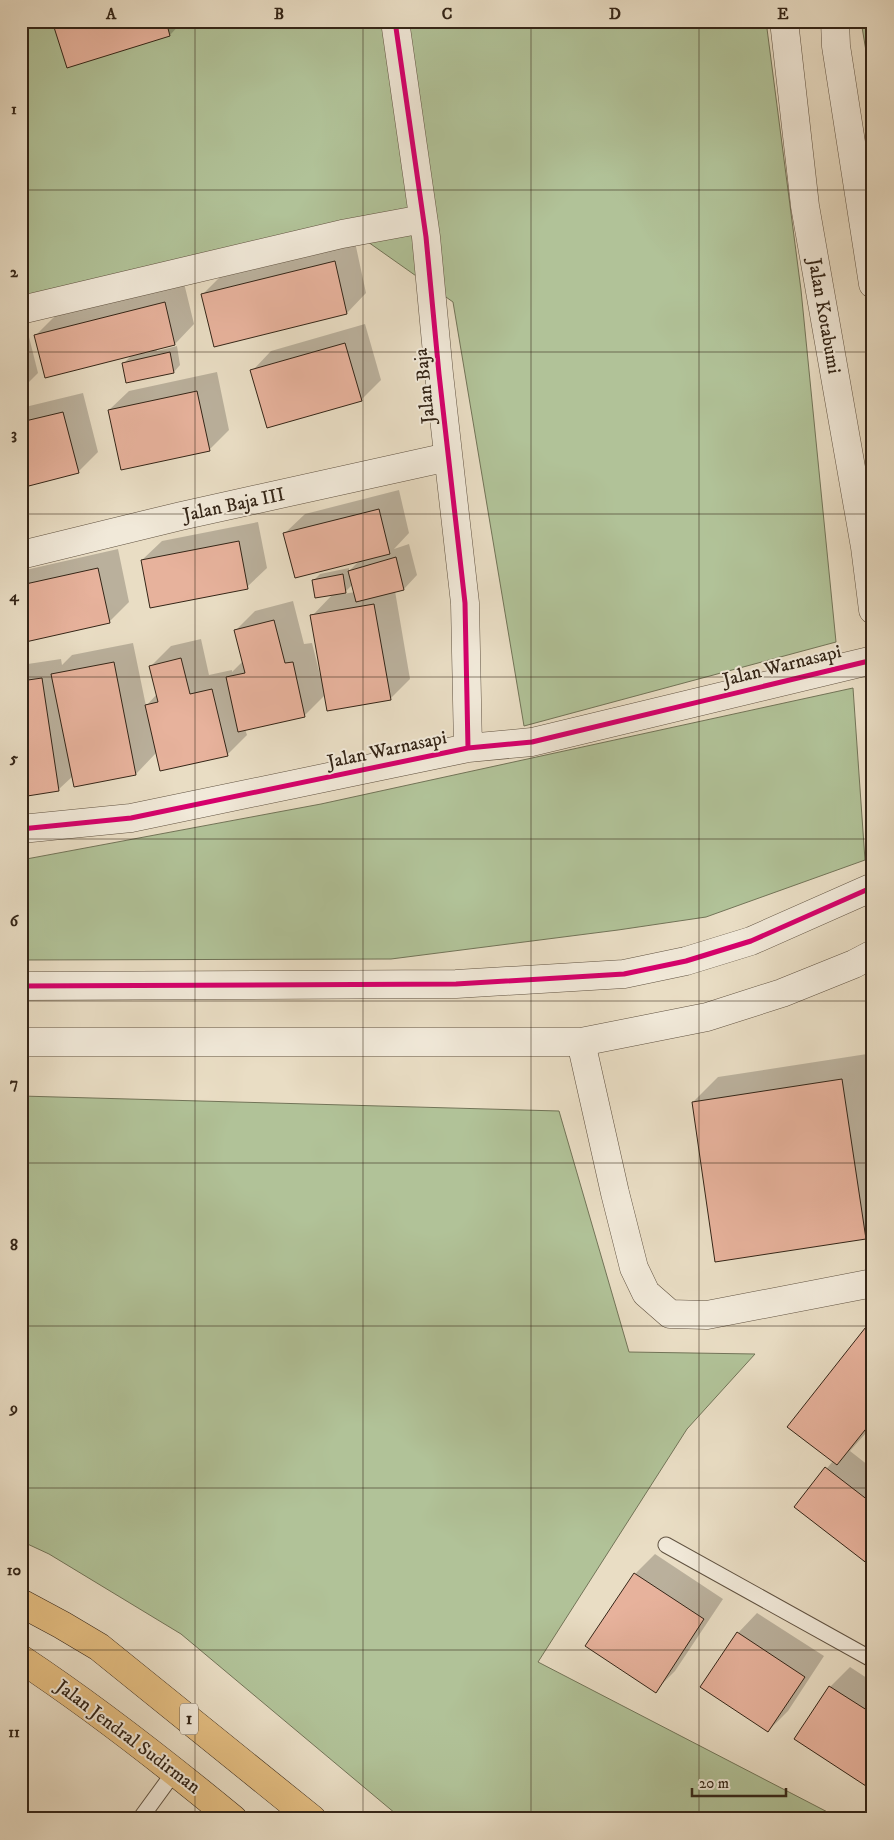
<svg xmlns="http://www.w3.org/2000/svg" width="894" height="1840" font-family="'IM FELL DW Pica',serif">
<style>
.green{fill:#b1c298;stroke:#727458}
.shadow{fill:#0003;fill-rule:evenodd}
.building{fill:#e7b29c;stroke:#342517}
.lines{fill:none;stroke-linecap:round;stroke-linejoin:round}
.lane-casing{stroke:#615342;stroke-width:17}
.street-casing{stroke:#615342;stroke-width:29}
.highway-casing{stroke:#342517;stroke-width:29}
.lane{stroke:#f1e9d9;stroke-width:15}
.street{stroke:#f1e9d9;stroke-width:28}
.highway{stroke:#e4be82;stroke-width:28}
.cycleway-casing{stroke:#f1e9d9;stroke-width:8}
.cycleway{stroke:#d6006c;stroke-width:5}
.grid{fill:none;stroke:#342517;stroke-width:1;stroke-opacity:0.55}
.labels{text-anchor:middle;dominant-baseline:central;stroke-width:4;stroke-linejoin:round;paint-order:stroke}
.shield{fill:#f1e9d9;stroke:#6d6051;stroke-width:1}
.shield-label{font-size:18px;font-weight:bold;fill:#342517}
.street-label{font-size:19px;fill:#342517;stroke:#f1e9d9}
.neatline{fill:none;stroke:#342517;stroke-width:2}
.grid-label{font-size:16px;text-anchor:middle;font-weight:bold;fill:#342517}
</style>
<rect width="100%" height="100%" fill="#e9ddc4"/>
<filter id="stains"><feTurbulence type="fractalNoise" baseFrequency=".004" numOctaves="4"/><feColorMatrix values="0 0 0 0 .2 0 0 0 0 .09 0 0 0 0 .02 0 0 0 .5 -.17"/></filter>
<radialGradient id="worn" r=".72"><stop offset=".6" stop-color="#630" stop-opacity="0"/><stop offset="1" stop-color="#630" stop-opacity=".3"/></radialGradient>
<!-- green -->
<path class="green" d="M21,21H766L801,290L836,642L524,726L453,302L351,230L21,297Z
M861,21H873V93Z
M853,688L865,860L706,917L618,930L391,959L21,960V860L321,804Z
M21,1096L559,1111L629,1352L755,1354L687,1429L538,1662L841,1819H402L181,1634L49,1554L21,1541Z"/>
<!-- shadow -->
<path class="shadow" d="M54,21H183L170,35Z
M355,242L366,293L347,313L203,294L223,274Z
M184,283L194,324L175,344L156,349L157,351L177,346L180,365L174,372L124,363L132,355L36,335L55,316Z
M25,321L38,373L21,390V322Z
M365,324L381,380L361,400L252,371L271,351Z
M217,372L229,430L209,450L109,410L129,391Z
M83,393L98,452L78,472L21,487V408Z
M399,490L409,533L394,549L409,544L417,575L404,589L395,591L410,679L390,699L325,695L304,716L245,729L247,735L227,755L157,752L136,774L75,786L73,776L59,789L21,796V665L61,659L62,665L72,655L133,643L146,706L157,694L151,666L171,646L201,639L209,675L232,670V672L243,661L235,631L255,611L293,601L304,644L312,643L320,675H322L312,616L333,594L313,581L320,574L349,568V571L359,561L285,533L305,514ZM353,584L355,592L343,594Z
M258,522L267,568L247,587L142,560L162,541Z
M118,549L129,602L109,622L21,641V571Z
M867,1054L873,1093V1230L865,1238L693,1102L718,1077Z
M873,1320V1425L850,1451L873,1469V1567L796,1506L833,1461Z
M655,1554L723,1599L675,1671L655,1691L635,1574Z
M757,1613L824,1656L788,1711L768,1731L738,1633Z
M850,1667L873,1682V1782L868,1787L795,1739L830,1687Z"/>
<!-- building -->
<path class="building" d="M52,21H166L170,36L67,68Z
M335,261L347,314L214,347L201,294Z
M165,302L175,345L45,378L34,335Z
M345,343L362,401L267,428L250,370Z
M170,352L174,373L126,383L122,363Z
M197,391L210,451L121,470L108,410Z
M63,412L79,473L21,488V422Z
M379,509L390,554L295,578L283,533Z
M239,541L248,589L150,608L141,560Z
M396,557L404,590L356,602L348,571Z
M98,568L110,623L21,643V585Z
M343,574L346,593L315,598L312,580Z
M374,604L391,700L327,711L310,615Z
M274,620L285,663L293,662L305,717L238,732L226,677L245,673L234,630Z
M181,658L190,694L212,689L228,756L160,771L145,705L158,702L149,666Z
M114,662L136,775L74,787L51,674Z
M42,678L59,791L21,797V681Z
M842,1079L866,1239L715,1262L692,1102Z
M873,1318V1420L837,1465L787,1427Z
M825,1467L873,1504V1568L794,1507Z
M634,1573L704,1619L656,1693L585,1646Z
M737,1632L805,1677L768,1732L700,1687Z
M829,1686L873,1714V1782L869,1788L794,1739Z"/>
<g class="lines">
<!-- lane casing -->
<g class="lane-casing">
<path id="lane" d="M666,1545L873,1660
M140,1819L175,1771"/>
</g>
<!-- street casing -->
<g class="street-casing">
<path id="street" d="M395,21L426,237L439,374L465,603L468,748
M784,21L805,206L865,547L873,610
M835,21L836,46L873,284
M21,310L342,234L423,219
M21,555L181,516L448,457
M21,829L131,818L468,748L532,742L873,660
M21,986L456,984L624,974L686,961L751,941L873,887
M21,1042H581L707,1017L782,993L854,964L873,954
M581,1042L615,1193L634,1268L646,1293L670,1314L707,1315L873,1283"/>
</g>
<!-- highway casing -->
<g class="highway-casing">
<path id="highway" d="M21,1603L62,1625L99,1647L312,1819
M21,1659C95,1708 165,1763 233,1819"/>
</g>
<!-- lane -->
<use href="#lane" class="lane"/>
<!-- street -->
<use href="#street" class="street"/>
<!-- highway -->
<use href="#highway" class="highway"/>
<!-- cycleway casing -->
<g class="cycleway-casing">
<path id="cycleway" d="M395,21L426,237L439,374L465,603L468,748
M21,829L131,818L468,748L532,742L873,660
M21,986L456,984L624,974L686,961L751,941L873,887"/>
</g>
<!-- cycleway -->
<use href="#cycleway" class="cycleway"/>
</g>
<!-- grid -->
<path class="grid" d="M195,21V1819M363,21V1819M531,21V1819M699,21V1819M21,190H873M21,352H873M21,514H873M21,677H873M21,839H873M21,1001H873M21,1163H873M21,1326H873M21,1488H873M21,1650H873"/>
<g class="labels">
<!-- shield labels -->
<rect class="shield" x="180" y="1703.5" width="18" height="31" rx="4"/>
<g class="shield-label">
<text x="189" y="1719">1</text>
</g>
<!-- street labels -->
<g class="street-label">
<text transform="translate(824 316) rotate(80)">Jalan Kotabumi</text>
<text transform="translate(425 386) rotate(-96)">Jalan Baja</text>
<text transform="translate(234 505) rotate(-12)">Jalan Baja III</text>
<text transform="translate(782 666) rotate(-14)">Jalan Warnasapi</text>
<text transform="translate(387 750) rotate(-12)">Jalan Warnasapi</text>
<text transform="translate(128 1737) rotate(37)">Jalan Jendral Sudirman</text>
</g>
</g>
<!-- margin -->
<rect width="894" height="1840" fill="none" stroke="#e9ddc4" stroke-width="55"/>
<!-- scale -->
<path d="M692 1788v8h94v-8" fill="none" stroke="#342517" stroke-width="2.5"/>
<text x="699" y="1788" font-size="15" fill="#342517" stroke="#f1e9d9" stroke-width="4" paint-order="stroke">20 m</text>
<rect x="28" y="28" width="838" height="1784" class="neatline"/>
<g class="grid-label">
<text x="111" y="19">A</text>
<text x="279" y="19">B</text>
<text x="447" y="19">C</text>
<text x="615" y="19">D</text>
<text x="783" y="19">E</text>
<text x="14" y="114">1</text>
<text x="14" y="277">2</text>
<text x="14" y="439">3</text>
<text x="14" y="601">4</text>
<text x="14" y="763">5</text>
<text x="14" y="926">6</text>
<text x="14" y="1088">7</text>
<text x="14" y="1250">8</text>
<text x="14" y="1413">9</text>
<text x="14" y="1575">10</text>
<text x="14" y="1737">11</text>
</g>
<rect width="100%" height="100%" filter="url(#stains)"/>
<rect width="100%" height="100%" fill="url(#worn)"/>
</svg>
